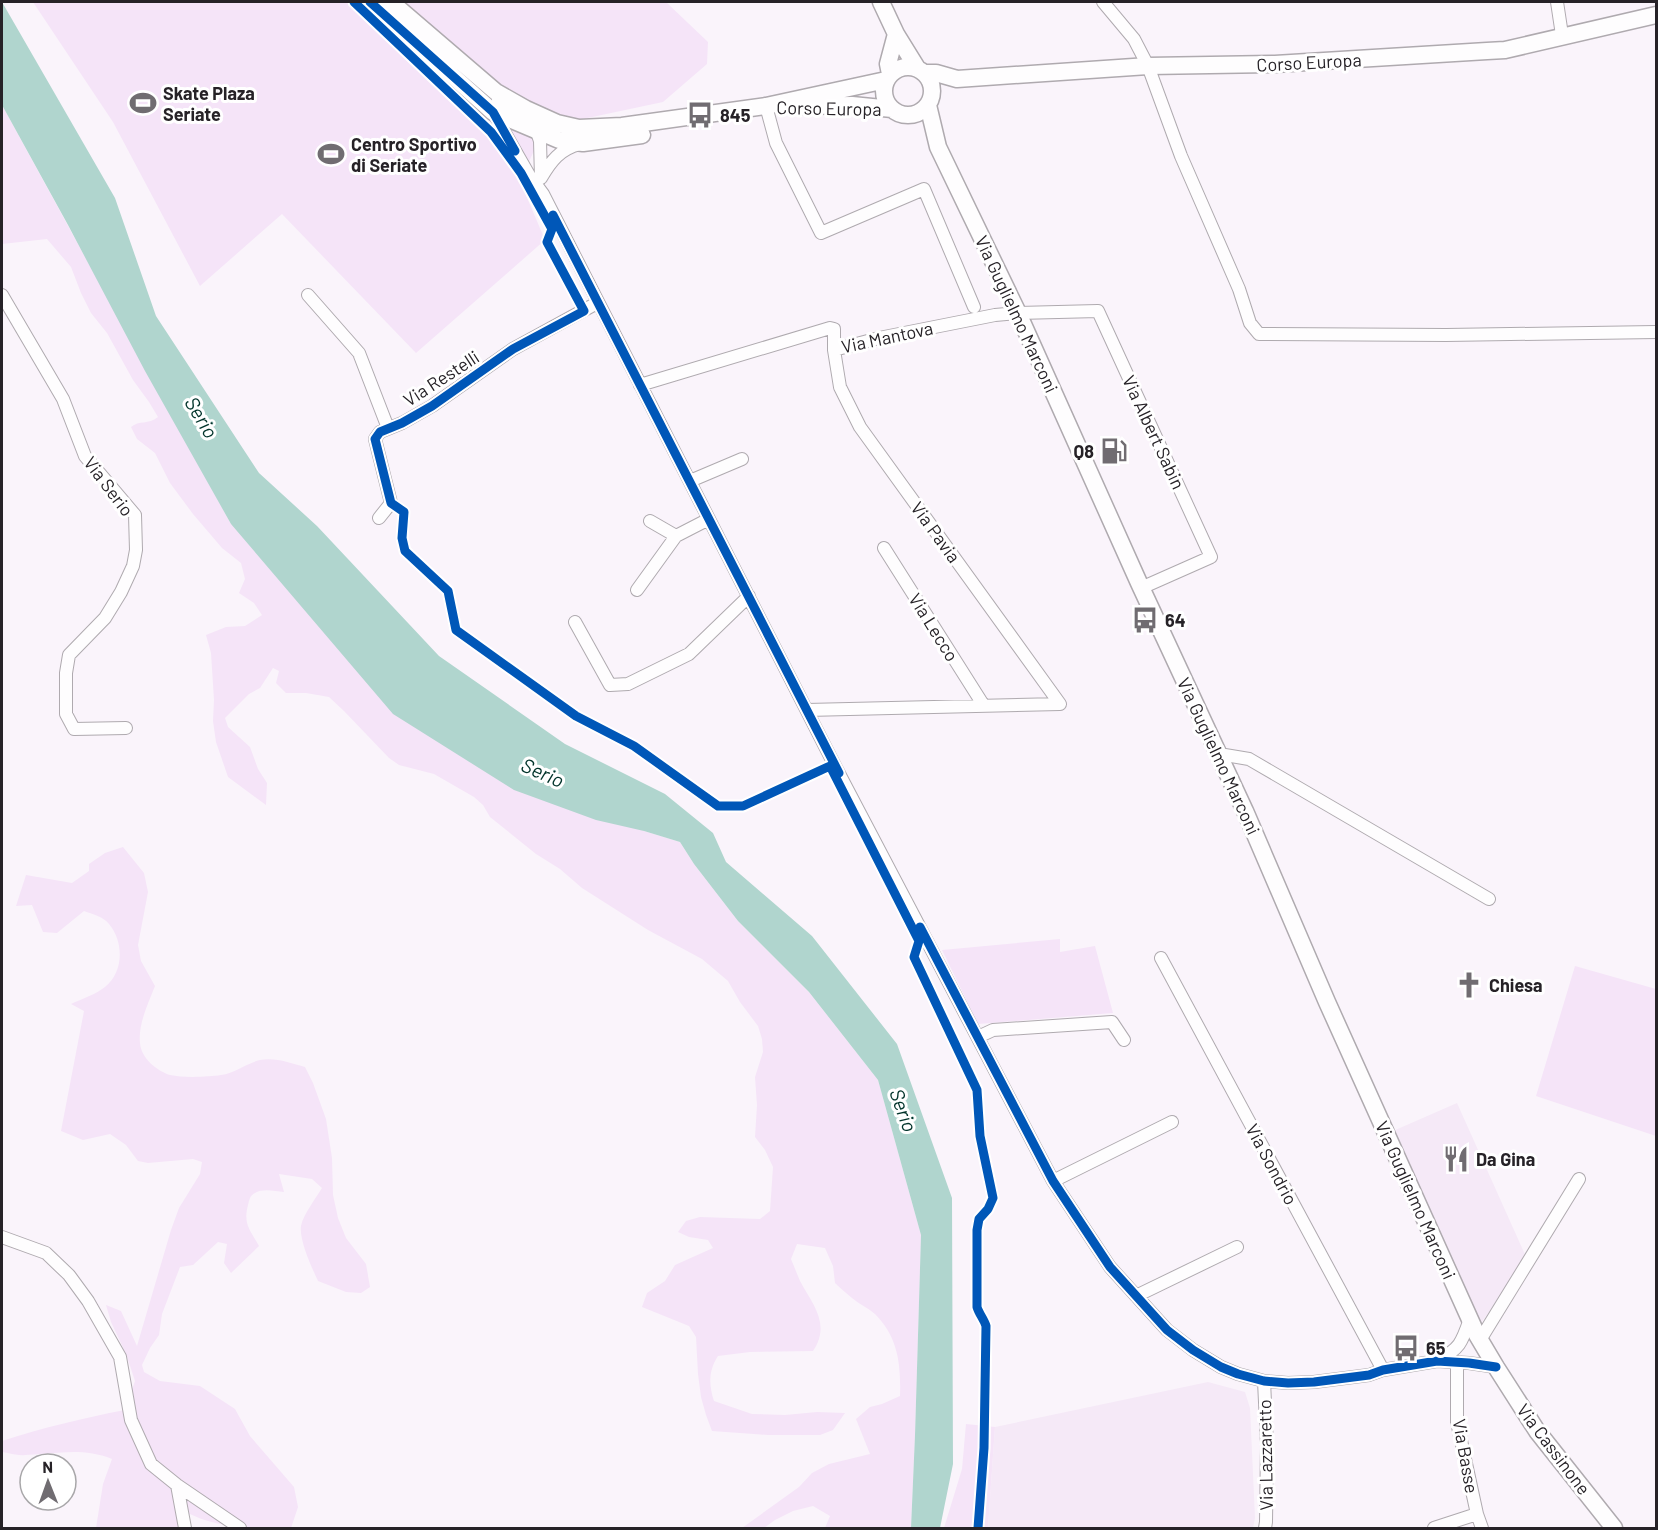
<svg xmlns="http://www.w3.org/2000/svg" width="1658" height="1530" font-family="Barlow,sans-serif">
<style>
.built{fill:#f5e9f7}
.green{fill:#f5e4f8}
.water{fill:#b0d5ce}
.lines{fill:none;stroke-linecap:round;stroke-linejoin:round}
.street-casing{stroke:#afaaaf;stroke-width:14}
.secondary-casing{stroke:#afaaaf;stroke-width:19}
.street{stroke:#fefdfe;stroke-width:12}
.secondary{stroke:#fefdfe;stroke-width:16}
.cycleway-casing{stroke:#fff;stroke-width:13}
.cycleway{stroke:#0057b8;stroke-width:9}
.labels{text-anchor:middle;dominant-baseline:central;stroke-width:6;stroke-linejoin:round;paint-order:stroke}
.street-label{font-size:18px;fill:#262227;stroke:#fff}
.poi-label{font-size:18px;font-weight:bold;fill:#262227;stroke:#fff;text-anchor:start}
.water-label{font-size:20px;font-style:italic;fill:#00332a;stroke:#fff}
</style>
<rect width="100%" height="100%" fill="#faf4fb"/>
<!-- built -->
<path class="built" d="M1457,1103L1527,1259L1481,1323L1393,1131Z
M1208,1382L1245,1392L1250,1408L1255,1518L1253,1528H988L995,1427Z"/>
<!-- green -->
<path class="green" d="M33,2H666L708,42L707,64L663,102L545,127L520,181L545,240L416,353L282,214L200,286L113,122Z
M2,105L231,524L644,831L680,842L694,864L738,921L809,992L878,1080L921,1235L915,1435L911,1528H825L830,1516L813,1506L793,1511L775,1520L764,1528H742L799,1487L812,1473L829,1464L870,1454L856,1419L870,1407L882,1404L900,1396C901,1364 898,1337 875,1314C868,1308 859,1304 852,1298C846,1293 840,1288 835,1283L833,1266L825,1248L797,1244L791,1259C794,1266 797,1274 800,1281C813,1305 831,1324 813,1351L750,1352L718,1356C708,1371 709,1386 714,1401L752,1414L785,1415L817,1412L845,1413L833,1430L820,1435H768L712,1431L706,1415L701,1397L698,1374L696,1337L689,1326L642,1307L647,1293L665,1281L675,1265L713,1248L708,1240L689,1237L678,1232L686,1221L700,1217L760,1219L770,1211L773,1167L765,1150L755,1137L757,1105L755,1077L763,1052L762,1039L758,1026L740,1002L728,981L702,959L648,930L582,888L560,869L536,854L500,825L490,817L483,805L474,797L434,774L399,765L389,758L344,711L329,697L306,693H286L276,683L279,671L273,668L260,688L249,694L225,718L228,727L250,747L258,769L267,783L266,805L228,777L216,742L213,721L214,700L211,653L206,635L226,627L245,626L262,615L254,603L239,593L245,579L241,563L222,548L193,514L170,483L155,453L137,439L131,427C139,420 148,425 158,417L149,402L133,380L107,333L91,313L81,293L71,267L47,239L2,244Z
M123,847L144,873L148,892L138,945L141,961L155,986C148,1004 138,1024 140,1043C141,1058 157,1071 170,1075C183,1078 208,1077 221,1075C235,1073 247,1063 260,1060C275,1057 291,1063 305,1067L313,1083L326,1119L332,1158L333,1195L338,1218L346,1238L366,1264L370,1287L361,1293L346,1292L318,1281C312,1268 299,1240 301,1226C303,1215 316,1198 322,1188L312,1179L279,1174L284,1192C275,1191 262,1188 255,1193C250,1195 249,1201 248,1205C243,1224 250,1230 259,1246L231,1273L224,1263L227,1244L218,1242L193,1265L180,1267L162,1314L159,1335L150,1348L142,1365L144,1372L160,1381L200,1386L235,1409L250,1436L294,1487L298,1507L291,1528C258,1528 220,1529 190,1514L176,1528H96L103,1484L112,1459C82,1447 56,1454 25,1455C18,1456 9,1453 2,1452V1441C42,1428 83,1418 125,1410L135,1381L126,1354L111,1322L106,1305L121,1311L137,1346L171,1230L179,1208L200,1174L202,1162L193,1159L148,1163L138,1161L126,1145L110,1134L83,1140L61,1131L84,1011L71,1004C82,999 96,994 105,987C124,972 124,942 109,924C104,917 92,914 84,911L57,933L43,932L32,905L16,906L26,875L72,883L89,871V864L105,853Z
M1060,939V952L1095,946L1113,1013L978,1024L942,950Z
M1575,966L1656,989V1136L1536,1096Z
M966,1424L995,1427L988,1528H944L962,1469Z"/>
<!-- water -->
<path class="water" d="M2,2L115,198L156,316L259,473L317,526L439,656L565,744L665,794L713,833L726,862L812,936L897,1044L952,1198L953,1464L940,1528H911L915,1435L921,1235L878,1080L809,992L738,921L694,864L680,842L644,831L596,820L514,790L393,714L231,524L145,371L68,225L2,105Z"/>
<g class="lines">
<!-- street casing -->
<g class="street-casing">
<path id="street" d="M1103,2L1134,39L1148,66L1181,156L1239,289L1250,323L1259,334L1446,335L1656,332
M1557,2L1562,35
M498,100L537,132L540,141L541,178
M766,106L776,143L821,233L924,189L974,307
M493,112L529,175L543,194L834,764L1053,1181L1110,1267L1167,1330L1193,1350L1221,1367L1238,1374L1264,1381L1288,1383L1314,1382L1369,1375L1383,1370L1437,1361L1469,1363L1496,1367
M541,178C551,161 560,149 580,144
M2,295L63,399L85,456L135,515L136,550L133,566L121,592L105,618L69,655L66,673V714L74,729L126,728
M308,295L359,353L388,428
M834,350L840,387L860,427L1060,704
M640,385L830,328L834,329V350L879,338L995,315L1018,313L1098,311L1211,557L1141,588
M690,481L742,459
M379,518L391,503L375,439L380,432L402,423L432,406L513,349L597,303
M650,521L676,536
M884,548L984,706
M637,590L676,536L709,519
M575,622L610,685L628,684L689,654L749,596
M807,710L1060,704
M1219,754L1249,759L1489,899
M1161,958L1383,1370
M978,1037L993,1030L1112,1022L1124,1040
M1053,1181L1172,1122
M2,1237L46,1253L69,1275L88,1301L120,1357L131,1420L151,1464L177,1485L240,1528
M1136,1296L1237,1247
M1480,1340L1579,1179
M1438,1360C1460,1349 1462,1342 1470,1319
M1457,1362V1422L1477,1514L1482,1528
M1264,1381L1267,1445L1266,1522L1265,1528
M177,1485L185,1528
M1434,1528L1477,1514"/>
</g>
<!-- secondary casing -->
<g class="secondary-casing">
<path id="secondary" d="M370,2L493,112L559,140L583,143L642,135
M391,2L496,92L526,109L557,123L579,128L622,126L766,106L886,80
M881,2L896,34L917,68
M884 91a24 24 0 1 1 48 0a24 24 0 1 1-48 0Z
M925,73H936L957,79L1148,66L1275,64L1487,51L1505,50L1656,15
M890,74L888,64L896,34
M928,105L938,147L1018,313L1139,583L1245,811L1327,1002L1477,1335L1496,1367L1537,1431L1614,1528
M803,106L852,105L892,109"/>
</g>
<!-- street -->
<use href="#street" class="street"/>
<!-- secondary -->
<use href="#secondary" class="secondary"/>
<!-- cycleway casing -->
<g class="cycleway-casing">
<path id="cycleway" d="M354,2L491,132L521,173L552,229L547,242L584,311L513,349L432,406L402,423L380,432L375,439L391,503L404,512L402,538L405,551L448,591L456,630L576,716L634,746L718,806H743L830,766L919,941L914,957L977,1090L980,1136L993,1198L988,1209L979,1219L977,1230V1307C979,1314 984,1319 986,1326L984,1448L978,1528
M370,2L493,112L515,151
M553,215L839,773
M920,927L1053,1181L1110,1267L1167,1330L1193,1350L1221,1367L1238,1374L1264,1381L1288,1383L1314,1382L1369,1375L1383,1370L1437,1361L1469,1363L1496,1367"/>
</g>
<!-- cycleway -->
<use href="#cycleway" class="cycleway"/>
</g>
<!-- icons -->
<defs>
<g id="stadium-bare" transform="scale(2.07)"><path d="M0-5a6.5 5 0 1 0 0 10a6.5 5 0 1 0 0-10ZM-3.5-1.8h7v3.6h-7Z" fill="#706c71" stroke="#fff" stroke-width="2.5" paint-order="stroke"/></g>
<g id="bus-bare" transform="scale(2.07)"><path d="M-5-6H5V4H4V6H2V4H-2V6H-4V4H-5ZM-3.5-4V0h7V-4ZM-3.5 1.2v1.5H-2V1.2ZM2 1.2v1.5H3.5V1.2Z" fill="#706c71" stroke="#fff" stroke-width="2.5" paint-order="stroke"/></g>
<g id="fuel-bare" transform="scale(2.07)"><path d="M-5.5-6h7V0h2V4h1.3V-2.5L3-4.5l.8-.8L6-3V5H2.5V1h-1V6h-7ZM-4.2-4.7v3.2H.2V-4.7Z" fill="#706c71" stroke="#fff" stroke-width="2.5" paint-order="stroke"/></g>
<g id="church-bare" transform="scale(2.07)"><path d="M-1.2-6h2.4v3.5h3.3v2.4h-3.3V6h-2.4V-.1h-3.3v-2.4h3.3Z" fill="#706c71" stroke="#fff" stroke-width="2.5" paint-order="stroke"/></g>
<g id="restaurant-bare" transform="scale(2.07)"><path d="M-5-6h1v4h1v-4h1v4h1v-4h1v5L-1.5 .5V6h-2V.5L-5-1ZM5-6V6H3V1.5H1.5Q1.5-4 5-6Z" fill="#706c71" stroke="#fff" stroke-width="2.5" paint-order="stroke"/></g>
</defs>
<g fill-rule="evenodd">
<use href="#stadium-bare" x="143" y="103"/>
<use href="#bus-bare" x="700" y="115"/>
<use href="#stadium-bare" x="331" y="154"/>
<use href="#fuel-bare" x="1114" y="451"/>
<use href="#bus-bare" x="1145" y="620"/>
<use href="#church-bare" x="1469" y="985"/>
<use href="#restaurant-bare" x="1456" y="1159"/>
<use href="#bus-bare" x="1406" y="1348"/>
</g>
<g class="labels">
<!-- street labels -->
<g class="street-label">
<text transform="translate(1309 62) rotate(-3)">Corso Europa</text>
<text transform="translate(829 108) rotate(1)">Corso Europa</text>
<text transform="translate(1017 314) rotate(65)">Via Guglielmo Marconi</text>
<text transform="translate(887 337) rotate(-12)">Via Mantova</text>
<text transform="translate(441 378) rotate(-33)">Via Restelli</text>
<text transform="translate(1154 432) rotate(65)">Via Albert Sabin</text>
<text transform="translate(109 486) rotate(53)">Via Serio</text>
<text transform="translate(936 532) rotate(54)">Via Pavia</text>
<text transform="translate(934 627) rotate(58)">Via Lecco</text>
<text transform="translate(1219 756) rotate(65)">Via Guglielmo Marconi</text>
<text transform="translate(1272 1164) rotate(62)">Via Sondrio</text>
<text transform="translate(1416 1200) rotate(66)">Via Guglielmo Marconi</text>
<text transform="translate(1554 1449) rotate(53)">Via Cassinone</text>
<text transform="translate(1265 1455) rotate(-91)">Via Lazzaretto</text>
<text transform="translate(1466 1456) rotate(80)">Via Basse</text>
</g>
<!-- poi labels -->
<g class="poi-label">
<text x="163" y="93">Skate Plaza<tspan x="163" dy="21">Seriate</tspan></text>
<text x="720" y="115">845</text>
<text x="351" y="144">Centro Sportivo<tspan x="351" dy="21">di Seriate</tspan></text>
<text x="1094" y="451" text-anchor="end">Q8</text>
<text x="1165" y="620">64</text>
<text x="1489" y="985">Chiesa</text>
<text x="1476" y="1159">Da Gina</text>
<text x="1426" y="1348">65</text>
</g>
<!-- water labels -->
<g class="water-label">
<text transform="translate(202 417) rotate(59)">Serio</text>
<text transform="translate(543 772) rotate(24)">Serio</text>
<text transform="translate(904 1110) rotate(70)">Serio</text>
</g>
</g>
<!-- border -->
<rect width="1658" height="1530" fill="none" stroke="#262227" stroke-width="6"/>
<!-- north arrow -->
<g transform="translate(48 1482) rotate(359)"><circle r="28" fill="#ffffff" stroke="#a8a7a9" stroke-width="1.5"/>
<path d="M0-4.5L10 22L0 15L-10 22Z" fill="#706c71"/>
<text y="-9" font-size="16" font-weight="bold" text-anchor="middle" fill="#262227">N</text>
</g>
</svg>
